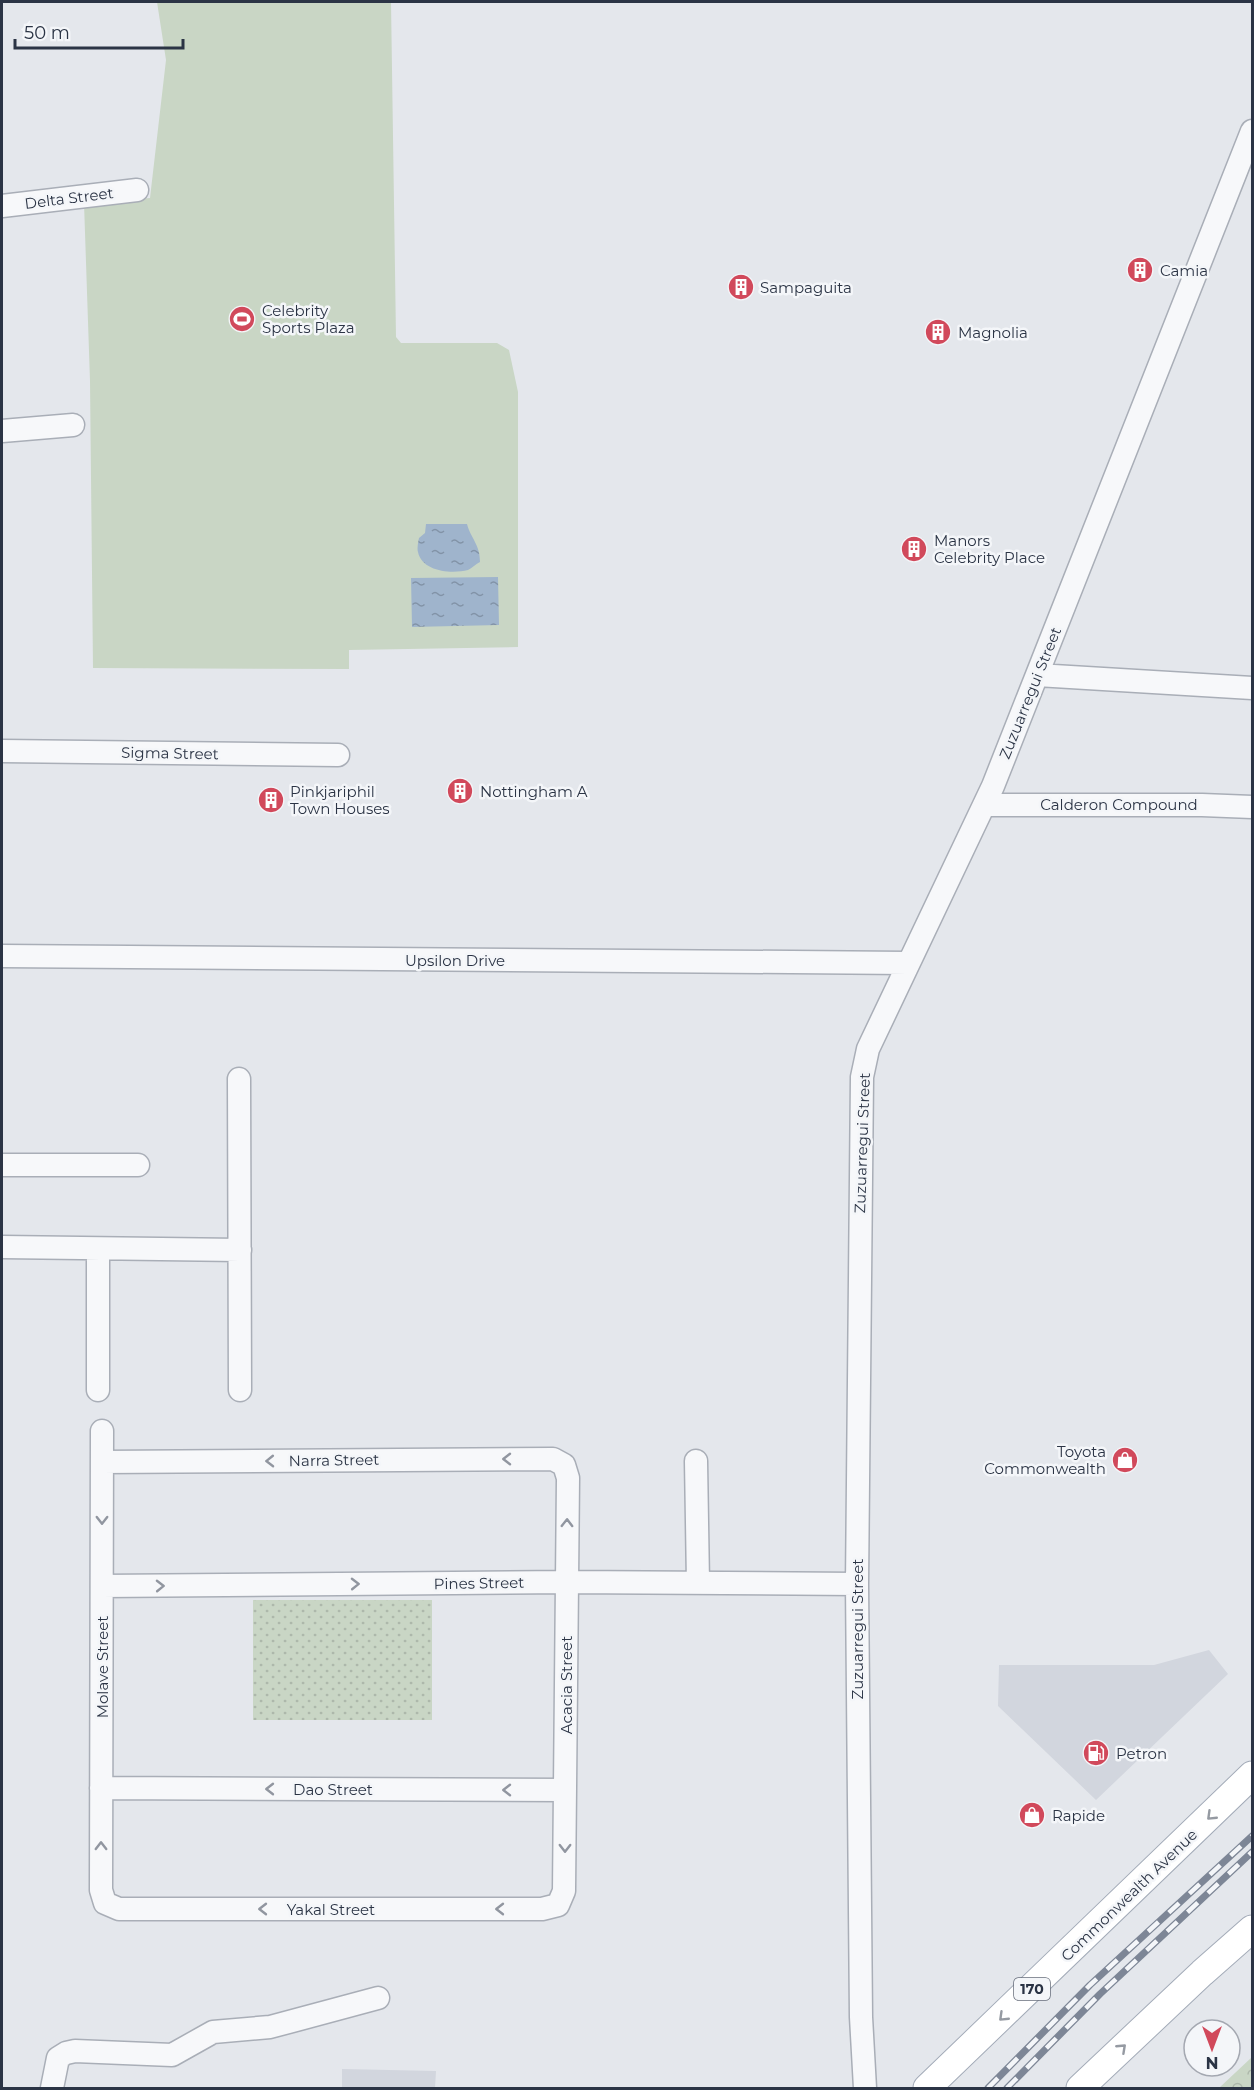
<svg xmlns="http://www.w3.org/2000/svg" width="1254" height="2090" font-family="Montserrat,sans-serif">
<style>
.built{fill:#d2d6de}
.green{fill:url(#green-dots)}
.forest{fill:url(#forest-crowns)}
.pitch{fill:#c9d6c5}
.water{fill:url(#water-ripples)}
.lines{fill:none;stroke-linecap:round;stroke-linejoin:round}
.minor-casing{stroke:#a9aeb7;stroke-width:25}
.major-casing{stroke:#a3abb8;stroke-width:29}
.minor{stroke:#f7f8fa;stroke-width:22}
.major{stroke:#fff;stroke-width:27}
.rail-casing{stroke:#7d8696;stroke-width:7}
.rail{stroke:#f4f6f9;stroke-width:4.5;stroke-dasharray:14;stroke-linecap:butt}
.oneway{stroke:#9196a0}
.oneway2{stroke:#959aa2}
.labels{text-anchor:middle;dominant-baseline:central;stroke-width:5;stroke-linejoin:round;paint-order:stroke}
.shield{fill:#f4f6f9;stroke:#676e7b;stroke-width:1.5}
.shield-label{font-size:14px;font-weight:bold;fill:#2b3445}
.street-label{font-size:15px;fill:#2b3445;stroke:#f4f6f9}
.poi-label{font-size:15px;fill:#2b3445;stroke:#f4f6f9;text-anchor:start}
</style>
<defs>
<pattern id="green-dots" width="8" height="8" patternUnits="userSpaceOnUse" patternTransform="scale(1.5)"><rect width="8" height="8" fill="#c9d6c5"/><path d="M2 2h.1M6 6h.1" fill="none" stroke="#adb8ab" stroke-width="1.8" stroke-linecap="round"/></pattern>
<pattern id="forest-crowns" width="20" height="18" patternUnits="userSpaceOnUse" patternTransform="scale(1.5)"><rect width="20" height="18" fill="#c9d6c5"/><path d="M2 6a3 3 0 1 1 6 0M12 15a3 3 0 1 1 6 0" fill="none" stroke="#adb8ab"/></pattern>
<pattern id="water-ripples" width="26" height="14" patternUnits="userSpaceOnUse" patternTransform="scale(1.5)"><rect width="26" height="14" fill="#9fb4cc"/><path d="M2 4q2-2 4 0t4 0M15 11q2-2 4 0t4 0" fill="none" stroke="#8293a7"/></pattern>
</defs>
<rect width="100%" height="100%" fill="#e4e7ec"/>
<!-- built -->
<path class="built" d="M1209,1650L1228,1674L1096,1800L998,1706L999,1665H1154Z
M342,2069L436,2071L435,2088H342Z"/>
<!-- green -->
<path class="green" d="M253,1600H432V1720H253Z"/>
<!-- forest -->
<path class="forest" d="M1252,2057V2088H1219Z"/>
<!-- pitch -->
<path class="pitch" d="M157,2H391L396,337L401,343H497L509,350L518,392V647L349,650V669L93,668L90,381L84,203L150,198L166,60Z"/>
<!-- water -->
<path class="water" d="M426,524H467C471,539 480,544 480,562C476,564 472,568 468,570C452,574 422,572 418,552C417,549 418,542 419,538L425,533Z
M498,577L499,625L412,627L411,578Z"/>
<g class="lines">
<!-- minor casing -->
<g class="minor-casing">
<path id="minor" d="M2,206L137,190
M2,431L73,425
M1037,675L1252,688
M2,751L338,755
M985,805H1202L1252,807
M2,956L908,963
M239,1079L240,1390
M2,1165H138
M2,1247L240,1250
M98,1390V1249
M102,1431L101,1890L105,1903L119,1909H542L558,1905L564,1891L568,1478L564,1465L553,1459L102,1462
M696,1461L698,1583
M102,1586L567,1582L857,1584
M101,1788L565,1790
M52,2088L58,2058L66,2053L75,2051L172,2055L213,2032L270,2027L378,1998
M865,2088L861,2017L857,1584L862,1077L868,1049L993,786L1252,131"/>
</g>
<!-- major casing -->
<g class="major-casing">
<path id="major" d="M927,2088L1252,1775
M1080,2088L1202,1973L1252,1929"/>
</g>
<!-- minor -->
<use href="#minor" class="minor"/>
<!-- major -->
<use href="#major" class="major"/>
<!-- rail casing -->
<g class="rail-casing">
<path id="rail" d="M988,2088L1090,1985L1252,1836
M1007,2088L1100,1994L1252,1852"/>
</g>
<!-- rail -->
<use href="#rail" class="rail"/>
</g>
<!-- one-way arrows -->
<defs><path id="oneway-chevron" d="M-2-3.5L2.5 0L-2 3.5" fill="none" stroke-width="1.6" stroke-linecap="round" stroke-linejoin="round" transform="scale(1.5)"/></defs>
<g class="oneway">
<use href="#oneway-chevron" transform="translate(507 1459) rotate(180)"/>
<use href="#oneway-chevron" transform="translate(270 1461) rotate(179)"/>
<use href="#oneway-chevron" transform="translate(102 1520) rotate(90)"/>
<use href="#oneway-chevron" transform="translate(567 1523) rotate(-89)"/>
<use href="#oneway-chevron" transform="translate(355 1584) rotate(-1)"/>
<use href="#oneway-chevron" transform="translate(160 1586) rotate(-1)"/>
<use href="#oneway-chevron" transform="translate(270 1789) rotate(-180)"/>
<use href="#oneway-chevron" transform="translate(507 1790) rotate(-180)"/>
<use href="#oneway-chevron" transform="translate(101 1846) rotate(-90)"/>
<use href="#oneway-chevron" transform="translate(565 1848) rotate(90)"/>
<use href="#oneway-chevron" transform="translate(263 1909) rotate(-180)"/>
<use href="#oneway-chevron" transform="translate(500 1909) rotate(-180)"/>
</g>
<g class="oneway2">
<use href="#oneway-chevron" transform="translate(1211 1816) rotate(136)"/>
<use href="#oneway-chevron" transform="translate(1003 2017) rotate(136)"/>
<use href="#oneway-chevron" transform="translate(1122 2048) rotate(-43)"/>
</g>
<!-- icons -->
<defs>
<g id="building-disc" transform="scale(1.35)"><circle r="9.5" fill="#d1495b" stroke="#f4f6f9"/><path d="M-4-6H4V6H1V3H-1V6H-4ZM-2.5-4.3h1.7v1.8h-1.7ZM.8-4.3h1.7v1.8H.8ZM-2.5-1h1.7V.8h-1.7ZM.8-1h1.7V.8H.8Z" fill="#fff"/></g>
<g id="stadium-disc" transform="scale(1.35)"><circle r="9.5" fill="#d1495b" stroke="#f4f6f9"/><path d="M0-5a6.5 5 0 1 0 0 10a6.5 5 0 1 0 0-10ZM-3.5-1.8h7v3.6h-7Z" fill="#fff"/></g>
<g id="shop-disc" transform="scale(1.35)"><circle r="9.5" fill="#d1495b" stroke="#f4f6f9"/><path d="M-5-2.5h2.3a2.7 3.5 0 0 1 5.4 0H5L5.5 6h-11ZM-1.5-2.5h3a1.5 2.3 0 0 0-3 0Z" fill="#fff"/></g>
<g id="fuel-disc" transform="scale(1.35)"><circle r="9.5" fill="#d1495b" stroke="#f4f6f9"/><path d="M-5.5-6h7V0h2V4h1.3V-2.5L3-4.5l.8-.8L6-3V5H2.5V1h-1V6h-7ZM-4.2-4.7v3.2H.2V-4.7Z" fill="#fff"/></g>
</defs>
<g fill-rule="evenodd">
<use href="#building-disc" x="1140" y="270"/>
<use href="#building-disc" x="741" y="287"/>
<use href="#stadium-disc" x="242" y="319"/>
<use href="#building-disc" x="938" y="332"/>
<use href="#building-disc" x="914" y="549"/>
<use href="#building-disc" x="460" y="791"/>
<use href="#building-disc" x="271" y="800"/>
<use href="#shop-disc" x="1125" y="1460"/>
<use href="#fuel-disc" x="1096" y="1753"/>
<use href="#shop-disc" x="1032" y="1815"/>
</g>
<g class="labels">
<!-- shield labels -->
<rect class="shield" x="1014" y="1978" width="36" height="22" rx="4.5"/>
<g class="shield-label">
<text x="1032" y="1989">170</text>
</g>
<!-- street labels -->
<g class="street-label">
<text transform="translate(69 198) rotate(-7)">Delta Street</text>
<text transform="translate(1030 693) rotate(-68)">Zuzuarregui Street</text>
<text transform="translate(170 753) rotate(1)">Sigma Street</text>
<text x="1119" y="804">Calderon Compound</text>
<text x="455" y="960">Upsilon Drive</text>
<text transform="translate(862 1143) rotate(-88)">Zuzuarregui Street</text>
<text transform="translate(334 1460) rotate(-1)">Narra Street</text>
<text transform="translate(479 1583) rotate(-1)">Pines Street</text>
<text transform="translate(857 1629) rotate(-90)">Zuzuarregui Street</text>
<text transform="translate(102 1667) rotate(-90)">Molave Street</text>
<text transform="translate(566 1685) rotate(-90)">Acacia Street</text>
<text x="333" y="1789">Dao Street</text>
<text transform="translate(1129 1895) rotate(-44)">Commonwealth Avenue</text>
<text x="331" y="1909">Yakal Street</text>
</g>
<!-- poi labels -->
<g class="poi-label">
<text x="1160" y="270">Camia</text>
<text x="760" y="287">Sampaguita</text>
<text x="262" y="310">Celebrity<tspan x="262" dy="17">Sports Plaza</tspan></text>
<text x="958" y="332">Magnolia</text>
<text x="934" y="540">Manors<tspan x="934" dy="17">Celebrity Place</tspan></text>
<text x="290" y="791">Pinkjariphil<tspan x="290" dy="17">Town Houses</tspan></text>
<text x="480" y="791">Nottingham A</text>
<text x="1106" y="1451" text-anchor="end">Toyota<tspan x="1106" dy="17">Commonwealth</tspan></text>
<text x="1116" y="1753">Petron</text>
<text x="1052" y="1815">Rapide</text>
</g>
</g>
<!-- border -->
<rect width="1254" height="2090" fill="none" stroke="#2b3445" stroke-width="6"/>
<!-- north arrow -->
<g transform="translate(1212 2048) rotate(180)"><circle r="28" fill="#f4f6f9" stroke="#a4a8b1" stroke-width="1.5"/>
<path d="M0-4.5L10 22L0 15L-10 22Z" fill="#d1495b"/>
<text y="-9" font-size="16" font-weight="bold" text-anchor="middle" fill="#2b3445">N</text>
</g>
<!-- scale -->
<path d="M15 39v9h168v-9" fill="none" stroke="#2b3445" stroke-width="3"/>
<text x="24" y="39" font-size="18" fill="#2b3445" stroke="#f4f6f9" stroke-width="4.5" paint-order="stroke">50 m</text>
</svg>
